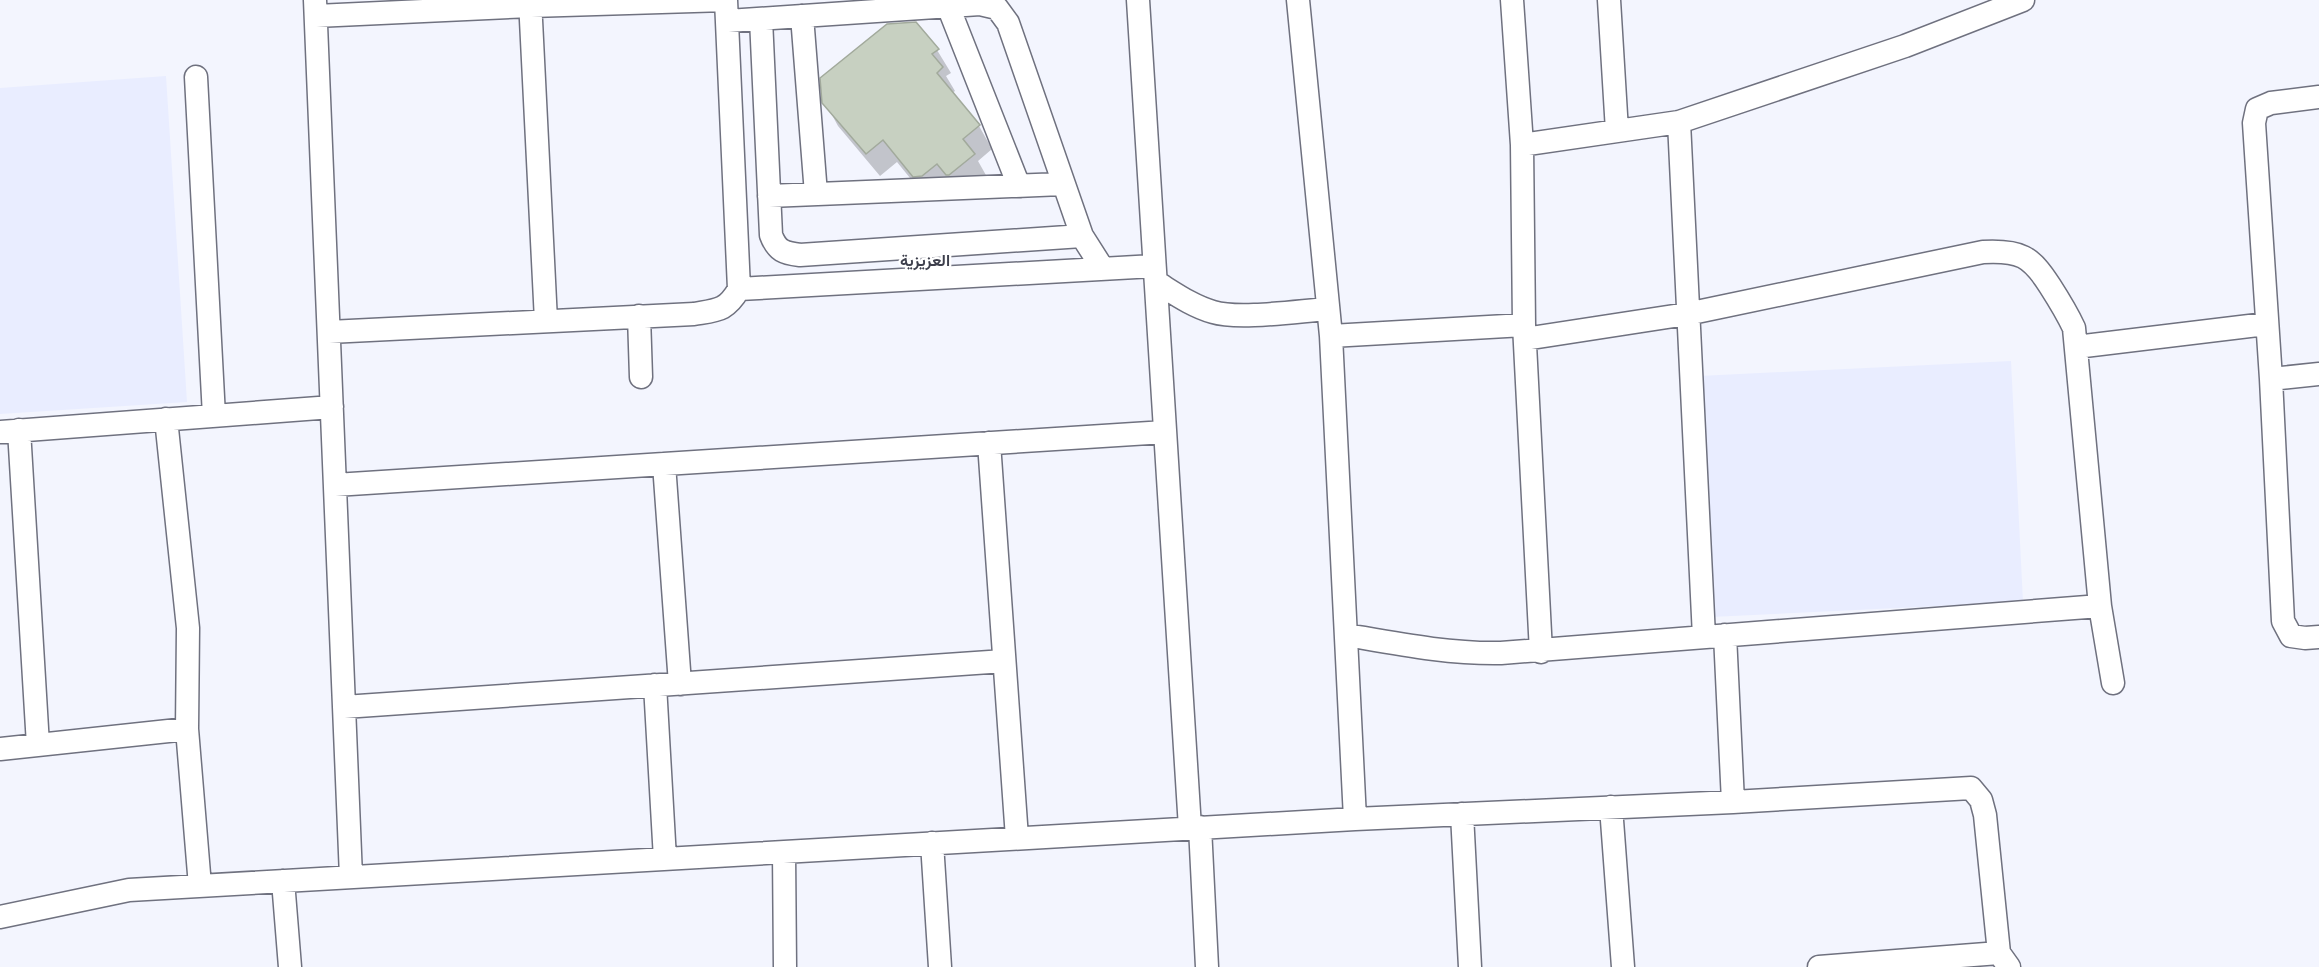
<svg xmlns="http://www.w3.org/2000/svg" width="2319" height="967" font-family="Arial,Vazirmatn,sans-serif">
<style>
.built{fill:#e9edff}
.shadow{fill:#0003}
.building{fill:#c7d0c1;stroke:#a2aa9c;stroke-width:1.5}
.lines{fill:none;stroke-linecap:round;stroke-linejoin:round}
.minor-casing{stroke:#6f717f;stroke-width:25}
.minor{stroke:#fff;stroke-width:22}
.labels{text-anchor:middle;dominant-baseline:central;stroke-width:4.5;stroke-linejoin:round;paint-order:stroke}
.neighbourhood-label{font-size:16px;font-weight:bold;fill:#3e404d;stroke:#fff}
</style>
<rect width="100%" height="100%" fill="#f3f5fe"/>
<!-- built -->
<path class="built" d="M166,76L187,402L0,414V88Z
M2011,361L2023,602L1711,617L1699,376Z"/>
<!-- shadow -->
<path class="shadow" d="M937,50L951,73L946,76L955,91L952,93L979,126L992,149L978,161L987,177L927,199L897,162L880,176L838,126L825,102Z"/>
<!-- building -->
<path class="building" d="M916,22L939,49L932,54L943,67L937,73L980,125L963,139L975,154L949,175H946L937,164L922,176L913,177L883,140L866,154L822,103L820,78L887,24Z"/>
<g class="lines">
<!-- minor casing -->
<g class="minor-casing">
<path id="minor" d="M315,0L351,877
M530,0L546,321
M1138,0L1190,828
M1298,0L1331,336L1355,819
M1512,0L1522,145L1524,325L1541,652
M1609,0L1617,131
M948,6L1019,186
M316,16L531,6L726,0
M802,16L816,194
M761,19L771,235C777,251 784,253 800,255L1082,236
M728,21L980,4L997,8L1008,23L1082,236L1103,269
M196,77L214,416
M2319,97L2271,103L2257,109L2254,123L2271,379L2319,374
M1679,122L1704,637
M1522,145L1679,122L1905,46L2023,0
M769,196L1062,184
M1156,282C1174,293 1192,306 1213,312C1239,320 1298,311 1328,309
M739,289L1154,266
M639,316L641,377
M329,332L694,314C718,310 726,311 739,289L726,0
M1331,336L1524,325
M1525,339L1687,314L1983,252C2020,250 2031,256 2050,286C2059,300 2067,313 2074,328L2100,606L2113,683
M2076,347L2266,324
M2271,379L2283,621L2291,636L2305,638L2319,637
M166,419L188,628L187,729L200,886
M19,430L38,745
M0,432L332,407
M989,443L1017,838
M664,464L680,684
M335,485L1165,432
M1347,635C1399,644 1449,654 1501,653L2100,606
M1725,635L1733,802
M655,685L665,859
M344,707L1004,661
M0,749L187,729
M1611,807L1623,967
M1462,814L1470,967
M1200,827L1207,967
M932,843L940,967
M784,852L785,967
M283,881L290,967
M0,917L129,890L1355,819L1733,802L1971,788L1981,800L1985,815L1999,953L2009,967
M1819,967L1999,953"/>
</g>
<!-- minor -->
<use href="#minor" class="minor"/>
</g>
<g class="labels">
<!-- neighbourhood labels -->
<g class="neighbourhood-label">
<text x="925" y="260">العزيزية</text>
</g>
</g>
</svg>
